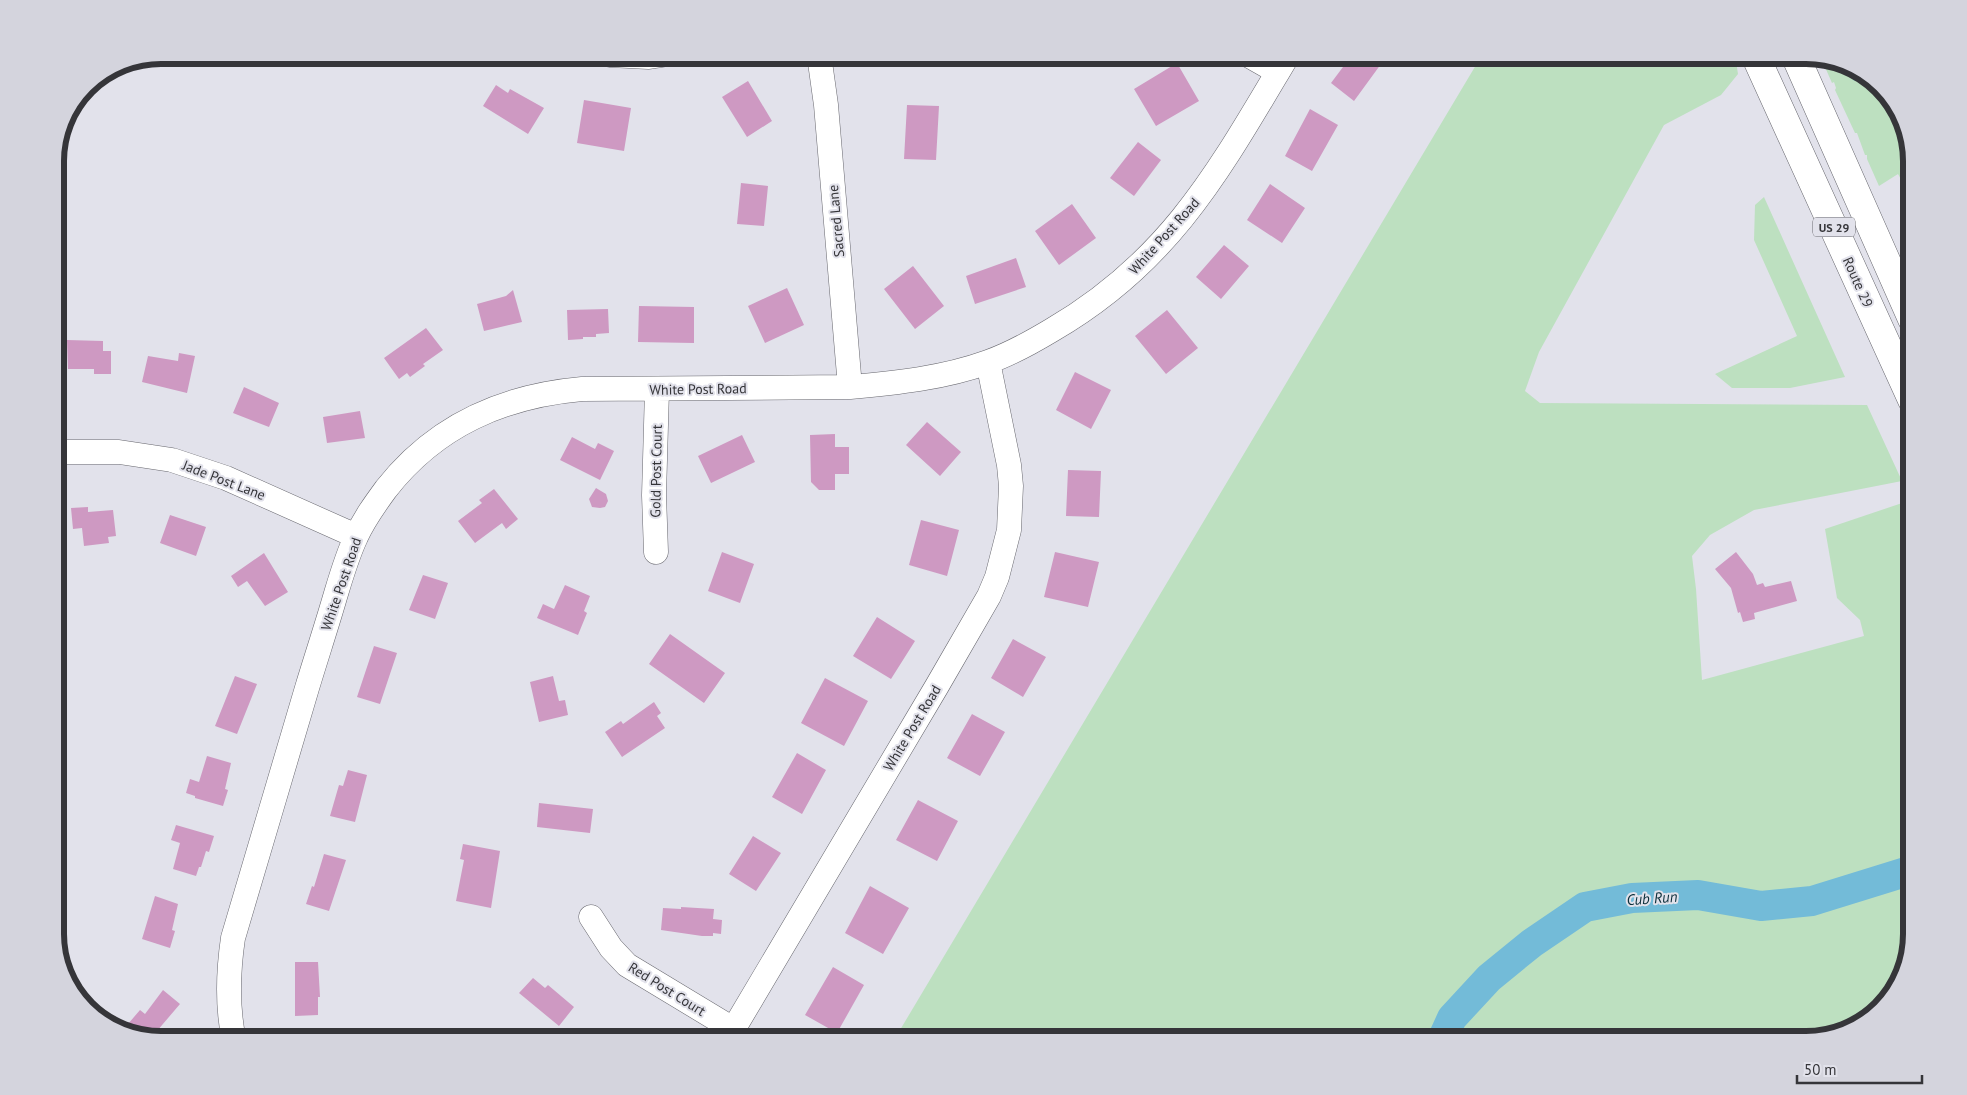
<svg xmlns="http://www.w3.org/2000/svg" width="1967" height="1095" font-family="'PT Sans',sans-serif">
<style>
.green{fill:#bde0c0}
.lines{fill:none;stroke-linecap:round;stroke-linejoin:round}
.stream{stroke:#73bbd8;stroke-width:5}
.river{stroke:#73bbd8;stroke-width:30}
.building{fill:#ce99c2}
.minor-casing{stroke:#67676e;stroke-width:25}
.major-casing{stroke:#67676e;stroke-width:29}
.minor{stroke:#fff;stroke-width:24}
.major{stroke:#fff;stroke-width:28}
.labels{text-anchor:middle;dominant-baseline:central;stroke-width:4;stroke-linejoin:round;paint-order:stroke}
.shield{fill:#e2e2eb;stroke:#69696e;stroke-width:1}
.shield-label{font-size:12px;font-weight:bold;fill:#353539}
.street-label{font-size:14px;fill:#353539;stroke:#e2e2eb}
.water-label{font-size:15px;font-style:italic;fill:#0b2e3a;stroke:#e2e2eb}
.rim{fill:none;stroke:#353539;stroke-width:6}
</style>
<rect width="100%" height="100%" fill="#e2e2eb"/>
<!-- green -->
<path class="green" d="M1482,55H1735L1738,74L1721,95L1664,125L1539,352L1525,391L1540,403L1867,405L1902,481L1754,510L1710,535L1692,556L1696,589L1702,680L1864,636L1860,620L1837,598L1825,529L1911,500L1912,934L1901,981L1865,1022L1807,1040H894Z
M1821,58L1853,66L1894,102L1912,154V199L1898,174L1879,186L1867,159V155H1865L1857,133H1855L1835,90L1836,88L1834,82L1832,83Z
M1764,197L1845,377L1790,388H1732L1715,374L1797,336L1754,240L1755,205Z"/>
<g class="lines">
<!-- stream -->
<path class="stream" d="M1848,65L1855,78L1865,76"/>
<!-- river -->
<path class="river" d="M1442,1040L1452,1018L1489,978L1532,943L1585,907L1632,898L1698,895L1761,906L1812,901L1912,870"/>
</g>
<!-- building -->
<path class="building" d="M1352,55H1369L1381,64L1354,101L1331,83Z
M1177,63L1199,101L1156,126L1134,89Z
M748,81L772,121L747,137L722,97Z
M496,85L508,93L510,89L544,108L528,134L483,106Z
M584,100L631,108L624,151L577,143Z
M907,105L939,106L936,160L904,159Z
M1310,109L1338,125L1312,171L1285,156Z
M1138,142L1161,160L1134,196L1110,178Z
M741,183L768,186L764,226L737,224Z
M1270,184L1305,208L1282,243L1247,220Z
M1072,204L1096,238L1059,265L1035,231Z
M1224,245L1249,266L1221,299L1196,277Z
M1016,258L1026,287L975,304L966,276Z
M913,266L944,306L915,329L884,289Z
M787,288L804,325L765,343L748,306Z
M513,290L522,322L484,331L477,304L506,296Z
M639,306L694,307V343L638,342Z
M608,309L609,333L596,334V337H583V339L568,340L567,310Z
M1167,310L1198,348L1166,374L1135,336Z
M426,328L443,350L423,364L425,366L410,377L407,373L399,379L384,358Z
M67,340L103,341V351H111V374H94V369H68Z
M179,353L195,356L187,393L142,382L148,356L178,361Z
M1075,372L1111,390L1091,429L1056,410Z
M244,387L279,403L269,427L233,413Z
M360,411L365,438L327,443L323,417Z
M927,422L961,452L940,476L906,445Z
M835,434V447H849V474H835V490H819L811,482L810,435Z
M742,435L755,462L711,483L698,456Z
M572,437L595,449L598,443L614,451L600,480L560,460Z
M1068,470L1101,471L1099,517L1066,516Z
M596,488L606,494L608,501L605,507L600,508L592,507L589,499Z
M494,489L518,519L506,529L502,523L475,543L458,521L482,503L479,500Z
M88,507V512L113,510L116,536L108,537L109,543L84,546L82,528L73,529L71,508Z
M170,515L206,527L196,556L160,543Z
M921,520L959,530L947,576L909,565Z
M722,552L754,564L740,603L708,591Z
M1055,552L1099,562L1088,607L1044,597Z
M1736,552L1753,574L1757,585L1763,583L1765,587L1791,581L1797,601L1754,613L1755,619L1743,622L1740,612L1738,613L1731,588L1715,569Z
M264,553L288,592L265,606L247,581L238,587L231,576Z
M423,575L448,583L435,619L409,610Z
M565,585L590,596L584,611L587,613L578,635L537,618L543,604L554,609Z
M877,617L915,641L891,679L853,656Z
M670,634L725,673L704,703L649,664Z
M1013,639L1046,657L1023,697L991,678Z
M374,646L397,653L380,704L357,697Z
M235,676L257,684L237,734L215,726Z
M553,676L559,701L565,700L568,715L539,722L530,682Z
M825,678L868,701L844,746L801,723Z
M654,702L661,713L657,716L665,728L622,757L605,732L621,721L623,724Z
M972,714L1005,732L980,776L947,758Z
M797,753L826,770L802,814L772,797Z
M207,756L231,763L225,789L228,790L223,806L195,798V796L186,793L190,779L199,782Z
M348,770L367,775L355,822L330,816L339,785L343,786Z
M918,800L958,821L937,861L896,840Z
M539,803L593,809L590,833L537,827Z
M176,825L214,836L209,852L206,851L201,867H199L196,876L173,869L180,843L171,840Z
M753,836L781,853L756,891L729,874Z
M463,844L500,851L491,908L456,901L464,860L460,859Z
M324,854L346,860L329,911L306,904L312,886L314,887Z
M870,886L909,908L883,954L845,933Z
M155,896L178,904L172,930L175,931L170,948L142,939Z
M681,907L714,909L713,919L722,920L721,934L713,933V936H702L661,930L663,908L681,909Z
M295,962H318L320,997H318V1015L295,1016Z
M833,967L864,985L837,1033L805,1015Z
M533,978L545,988L548,985L574,1007L559,1026L519,993Z
M163,990L180,1004L151,1038L122,1031L140,1010L145,1014Z"/>
<g class="lines">
<!-- minor casing -->
<g class="minor-casing">
<path id="minor" d="M610,55L649,57L662,55
M819,55L826,105L850,387
M1248,55L1278,72
M55,452H119L172,460L226,478L356,536
M656,552L654,495L657,390
M591,917L611,948L627,965L733,1029
M234,1040C227,1007 228,972 233,938C258,855 282,771 307,688C316,658 326,628 335,597C341,577 347,556 356,537C364,519 375,504 386,489C436,425 503,396 582,389L850,387C896,383 944,378 988,362C1011,354 1032,342 1052,330C1171,261 1220,169 1288,55
M727,1040L937,686L989,596L997,577L1009,530L1011,486L1009,465L988,362"/>
</g>
<!-- major casing -->
<g class="major-casing">
<path id="major" d="M1755,55L1912,400
M1795,55L1912,319"/>
</g>
<!-- minor -->
<use href="#minor" class="minor"/>
<!-- major -->
<use href="#major" class="major"/>
</g>
<g class="labels">
<!-- shield labels -->
<rect class="shield" x="1813" y="217.5" width="42" height="19" rx="4"/>
<g class="shield-label">
<text x="1834" y="227">US 29</text>
</g>
<!-- street labels -->
<g class="street-label">
<text transform="translate(836 221) rotate(-95)">Sacred Lane</text>
<text transform="translate(1164 236) rotate(-48)">White Post Road</text>
<text transform="translate(1858 282) rotate(66)">Route 29</text>
<text transform="translate(698 389) rotate(-1)">White Post Road</text>
<text transform="translate(656 471) rotate(-89)">Gold Post Court</text>
<text transform="translate(224 480) rotate(21)">Jade Post Lane</text>
<text transform="translate(341 584) rotate(-71)">White Post Road</text>
<text transform="translate(912 728) rotate(-59)">White Post Road</text>
<text transform="translate(667 989) rotate(32)">Red Post Court</text>
</g>
<!-- water labels -->
<g class="water-label">
<text transform="translate(1652 898) rotate(-4)">Cub Run</text>
</g>
</g>
<!-- crop -->
<path d="M0 0H1967V1095H0ZM161 64H1806A97 97 0 0 1 1903 161V934A97 97 0 0 1 1806 1031H161A97 97 0 0 1 64 934V161A97 97 0 0 1 161 64Z" fill="#d4d4dd" fill-rule="evenodd"/>
<path class="rim" d="M161 64H1806A97 97 0 0 1 1903 161V934A97 97 0 0 1 1806 1031H161A97 97 0 0 1 64 934V161A97 97 0 0 1 161 64Z"/>
<!-- scale -->
<path d="M1797 1075v8h125v-8" fill="none" stroke="#353539" stroke-width="2.5"/>
<text x="1804" y="1075" font-size="15" fill="#353539" stroke="#e2e2eb" stroke-width="4" paint-order="stroke">50 m</text>
</svg>
